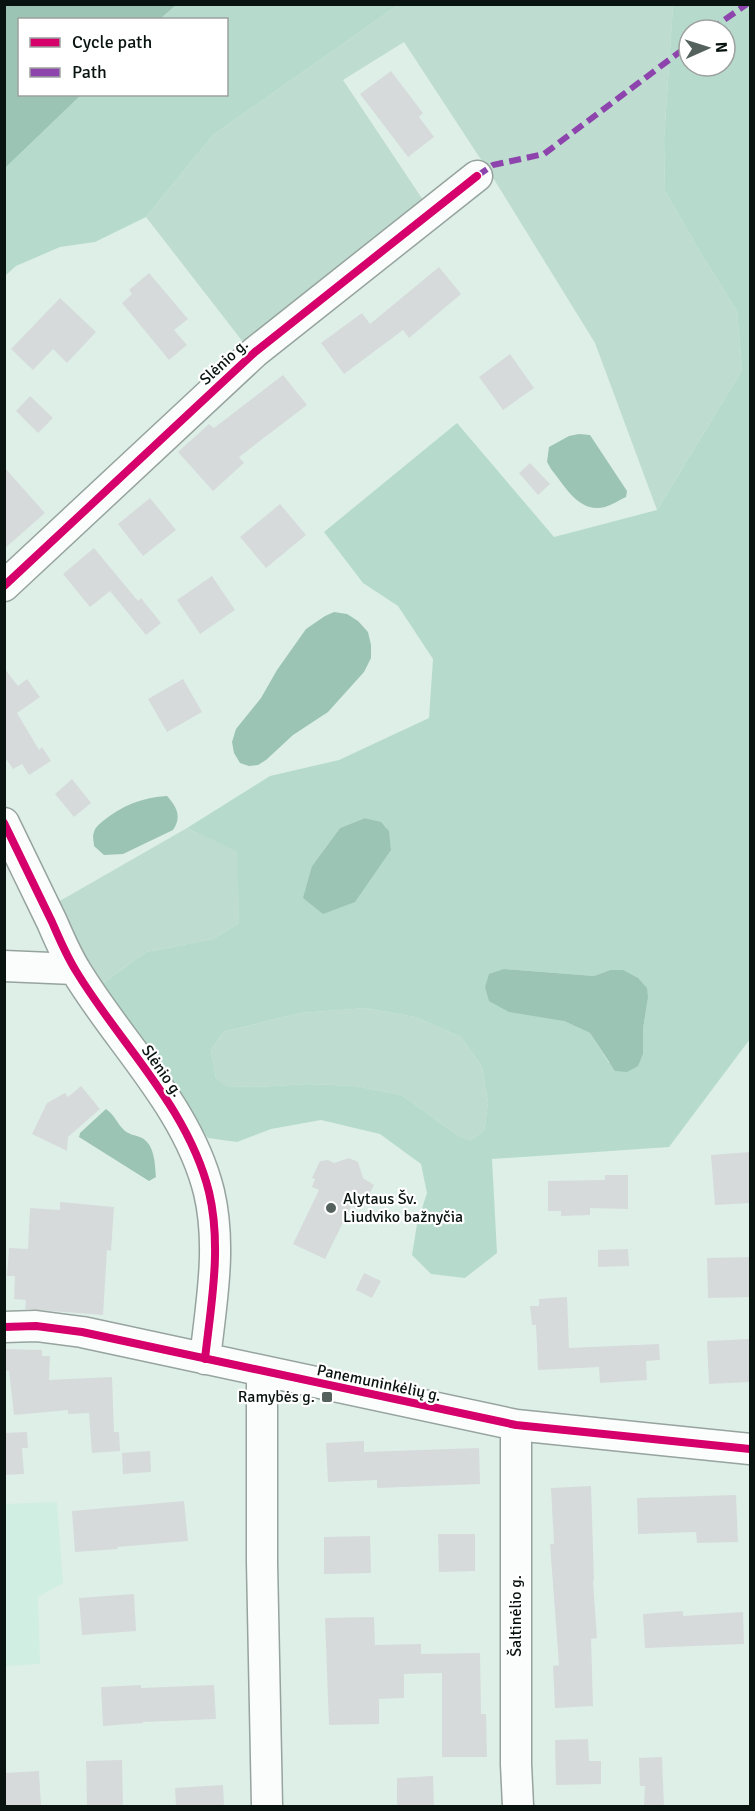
<svg xmlns="http://www.w3.org/2000/svg" width="755" height="1811" font-family="Signika,sans-serif">
<style>
.built{fill:#d1eee2}
.green{fill:#bfdcd0}
.forest{fill:#b6dbcc;fill-rule:evenodd}
.water{fill:#9bc4b4}
.building{fill:#d6dadb}
.lines{fill:none;stroke-linecap:round;stroke-linejoin:round}
.minor-casing{stroke:#96a39e;stroke-width:33}
.minor{stroke:#fafdfc;stroke-width:30}
.quiet{stroke:#8e44ad;stroke-width:6;stroke-dasharray:12 6;stroke-linecap:butt}
.cycleway-casing{stroke:#fff;stroke-width:11}
.cycleway{stroke:#d6006c;stroke-width:8}
.poi-dot{fill:#54615c;stroke:#fff;stroke-width:2}
.labels{text-anchor:middle;dominant-baseline:central;stroke-width:4.5;stroke-linejoin:round;paint-order:stroke}
.street-label{font-size:16px;fill:#091410;stroke:#fff}
.poi-label{font-size:16px;fill:#091410;stroke:#fff;text-anchor:start}
</style>
<rect width="100%" height="100%" fill="#deefe8"/>
<!-- built -->
<path class="built" d="M57,1502L63,1583L38,1597L40,1664L5,1666V1504Z"/>
<!-- green -->
<path class="green" d="M398,5H673L664,140L665,191L700,252L737,311L742,370L657,510L595,343L495,181L404,42L343,80L439,224L243,342L146,217L213,135Z
M187,828L238,852L239,923L213,939L146,952L98,987L58,902Z
M365,1008L415,1017L461,1037L482,1067L488,1103L484,1131L470,1140L457,1135L402,1095L355,1086L308,1084L255,1087L224,1086L216,1078L211,1050L223,1032L301,1013Z"/>
<!-- forest -->
<path class="forest" d="M176,5H398L213,135L146,217L95,242L60,247L16,266L5,276V168L81,95L226,94V20L160,19Z
M673,5H750V1039L669,1147L492,1159L497,1253L465,1278L431,1274L412,1255L417,1224L427,1193L421,1164L380,1134L321,1120L271,1129L237,1142L208,1138L98,987L146,952L213,939L239,923L237,852L187,828L270,776L339,760L429,718L433,659L398,606L363,583L324,532L457,423L554,537L657,510L742,370L737,311L700,252L665,191L664,140ZM689,30H725V66H689ZM365,818C389,824 388,826 391,850L312,866L340,828ZM504,969L594,976L610,970L648,998L643,1029V1054L609,1063L590,1033L564,1021ZM365,1008L415,1017L461,1037L482,1067L488,1103L484,1131L470,1140L457,1135L402,1095L355,1086L308,1084L255,1087L225,1086L216,1078L211,1050L223,1032L301,1013Z"/>
<!-- water -->
<path class="water" d="M5,4H176V5L160,19L20,20V94L81,95L5,168Z
M579,434L590,435L627,491L626,497C619,500 612,505 605,507C579,514 565,486 551,469L547,462L549,447L569,436Z
M334,612L347,614L358,621L368,632L371,645V658L364,672L328,712L293,735L266,760L258,765L249,766L240,763L234,753L232,742L236,729L261,698L277,670L306,629L325,616Z
M167,796C177,807 182,817 173,830L123,854L104,855L94,846C94,842 92,836 94,832C95,828 99,824 103,821C121,806 143,797 167,796Z
M365,818L381,822L389,831L391,850L355,902L323,914L303,898L312,866L340,828Z
M504,969L594,976L610,970H623L638,978L647,988L648,998L643,1029V1054L638,1066L627,1072L615,1071L590,1033L564,1021L509,1012L489,1001L485,987L489,974Z
M106,1109C115,1115 117,1124 125,1131C130,1135 136,1135 142,1138C155,1145 155,1165 156,1177L149,1181L79,1137L80,1133Z"/>
<!-- building -->
<path class="building" d="M391,71L423,113L419,117L434,137L408,157L360,94Z
M439,267L461,294L409,338L403,330L344,374L321,343L362,313L370,324Z
M149,273L188,319L174,330L187,345L169,360L122,303L132,294L129,290Z
M60,298L96,332L67,363L53,349L33,370L11,349Z
M510,354L534,388L503,410L479,377Z
M283,375L307,405L239,457L244,463L213,491L178,452L209,424L214,428Z
M30,396L53,418L38,433L16,411Z
M530,463L550,484L538,495L519,473Z
M4,467L45,513L4,549Z
M150,498L176,530L143,556L118,524Z
M280,504L306,535L266,568L240,537Z
M94,548L138,601L141,598L161,623L146,635L110,591L90,607L63,574Z
M212,576L235,610L200,634L177,600Z
M4,668L18,686L27,679L40,697L17,713L39,750L42,747L51,761L29,775L22,764L13,769L4,756Z
M183,679L202,712L167,732L148,699Z
M72,779L91,803L74,817L55,794Z
M81,1086L100,1109L68,1137L67,1151L32,1134L47,1103L65,1093L68,1097Z
M750,1152V1203L715,1205L711,1155Z
M349,1158L358,1162L363,1178L374,1185L365,1203L362,1202L358,1209L351,1206L325,1259L293,1244L319,1190L312,1187L315,1179L312,1178L320,1161L328,1160L334,1163Z
M605,1175H628V1209L590,1208V1215L561,1216V1211H548V1181L605,1180Z
M60,1202L114,1207L111,1251L107,1250L103,1315L25,1309L26,1300L14,1299L15,1276H7L9,1248L28,1249L30,1208L60,1210Z
M628,1249L629,1266L598,1267V1250Z
M750,1257V1297L708,1298L707,1258Z
M364,1273L381,1281L372,1298L356,1290Z
M567,1297L569,1348L659,1344L660,1360L646,1361L647,1380L600,1383L599,1367L538,1370L536,1325H532L530,1306H539V1299Z
M750,1339V1382L709,1384L707,1341Z
M4,1349L42,1350V1356H50L49,1380L112,1377L114,1432H119L120,1451L92,1453L89,1413L68,1414V1410L14,1415L9,1371L4,1370Z
M27,1432L28,1448H22L24,1474L4,1475V1433Z
M364,1441V1452L479,1448L480,1484L377,1488V1480L328,1482L326,1443Z
M150,1451L151,1472L123,1474L122,1453Z
M591,1486L594,1580L593,1581L597,1638L591,1639L593,1706L555,1708L553,1666L559,1665L550,1544H554L551,1488Z
M736,1495L738,1542L697,1543L696,1532L638,1534L637,1498Z
M184,1501L188,1541L117,1547L118,1549L75,1552L72,1511Z
M438,1534H475V1571L439,1572Z
M370,1536L371,1573L324,1574V1537Z
M134,1594L136,1631L82,1635L79,1598Z
M683,1611V1616L743,1612L744,1644L645,1648L643,1614Z
M374,1617L375,1645L421,1644V1654L480,1653L481,1714H486L487,1757H442V1673L404,1674V1698L379,1699V1724L329,1725L325,1618Z
M141,1685V1688L214,1685L216,1719L143,1722V1723L103,1726L101,1687Z
M588,1739L589,1761H601V1784L556,1785L555,1740Z
M662,1757L664,1806H644L645,1786H640L639,1758Z
M122,1760L123,1806H87L86,1761Z
M39,1771L41,1806H4V1773Z
M433,1776L434,1806H397V1778Z
M223,1785L224,1806H176L175,1788Z"/>
<g class="lines">
<!-- minor casing -->
<g class="minor-casing">
<path id="minor" d="M4,586L255,352L477,176
M4,823C20,856 36,889 52,922C59,938 66,955 76,971C120,1044 188,1107 209,1192C222,1247 211,1304 205,1359
M4,966L74,969
M4,1327L36,1326L82,1332L516,1425L750,1449
M262,1372V1562L267,1806
M516,1425V1764L518,1806"/>
</g>
<!-- minor -->
<use href="#minor" class="minor"/>
<!-- quiet -->
<path class="quiet" d="M710,30L747,4
M477,176L493,165L544,154L689,45"/>
<!-- cycleway casing -->
<g class="cycleway-casing">
<path id="cycleway" d="M4,586L255,352L477,176
M4,823C20,856 36,889 52,922C59,938 66,955 76,971C120,1044 188,1107 209,1192C222,1247 211,1304 205,1359
M4,1327L36,1326L82,1332L516,1425L750,1449"/>
</g>
<!-- cycleway -->
<use href="#cycleway" class="cycleway"/>
</g>
<!-- markers -->
<g class="poi-dot">
<circle cx="331" cy="1208" r="6"/>
<rect x="321" y="1391" width="12" height="12" rx="3"/>
</g>
<g class="labels">
<!-- street labels -->
<g class="street-label">
<text transform="translate(224 362) rotate(-43)">Slėnio g.</text>
<text transform="translate(162 1071) rotate(55)">Slėnio g.</text>
<text transform="translate(379 1383) rotate(12)">Panemuninkėlių g.</text>
<text transform="translate(516 1616) rotate(-90)">Šaltinėlio g.</text>
</g>
<!-- poi labels -->
<g class="poi-label">
<text x="343" y="1199">Alytaus Šv.<tspan x="343" dy="18">Liudviko bažnyčia</tspan></text>
<text x="315" y="1397" text-anchor="end">Ramybės g.</text>
</g>
</g>
<!-- border -->
<rect width="755" height="1811" fill="none" stroke="#091410" stroke-width="12"/>
<!-- legend -->
<rect x="18" y="18" width="210" height="78" fill="#ffffff" stroke="#9da19f" stroke-width="1.5"/>
<rect x="30" y="38" width="30" height="9" fill="#d6006c" stroke="#9da19f" stroke-width="1.5"/>
<text x="72" y="48" font-size="18" fill="#091410">Cycle path</text>
<rect x="30" y="68" width="30" height="9" fill="#8e44ad" stroke="#9da19f" stroke-width="1.5"/>
<text x="72" y="78" font-size="18" fill="#091410">Path</text>
<!-- north arrow -->
<g transform="translate(707 48) rotate(87)"><circle r="28" fill="#ffffff" stroke="#9da19f" stroke-width="1.5"/>
<path d="M0-4.5L10 22L0 15L-10 22Z" fill="#54615c"/>
<text y="-9" font-size="16" font-weight="bold" text-anchor="middle" fill="#091410">N</text>
</g>
</svg>
